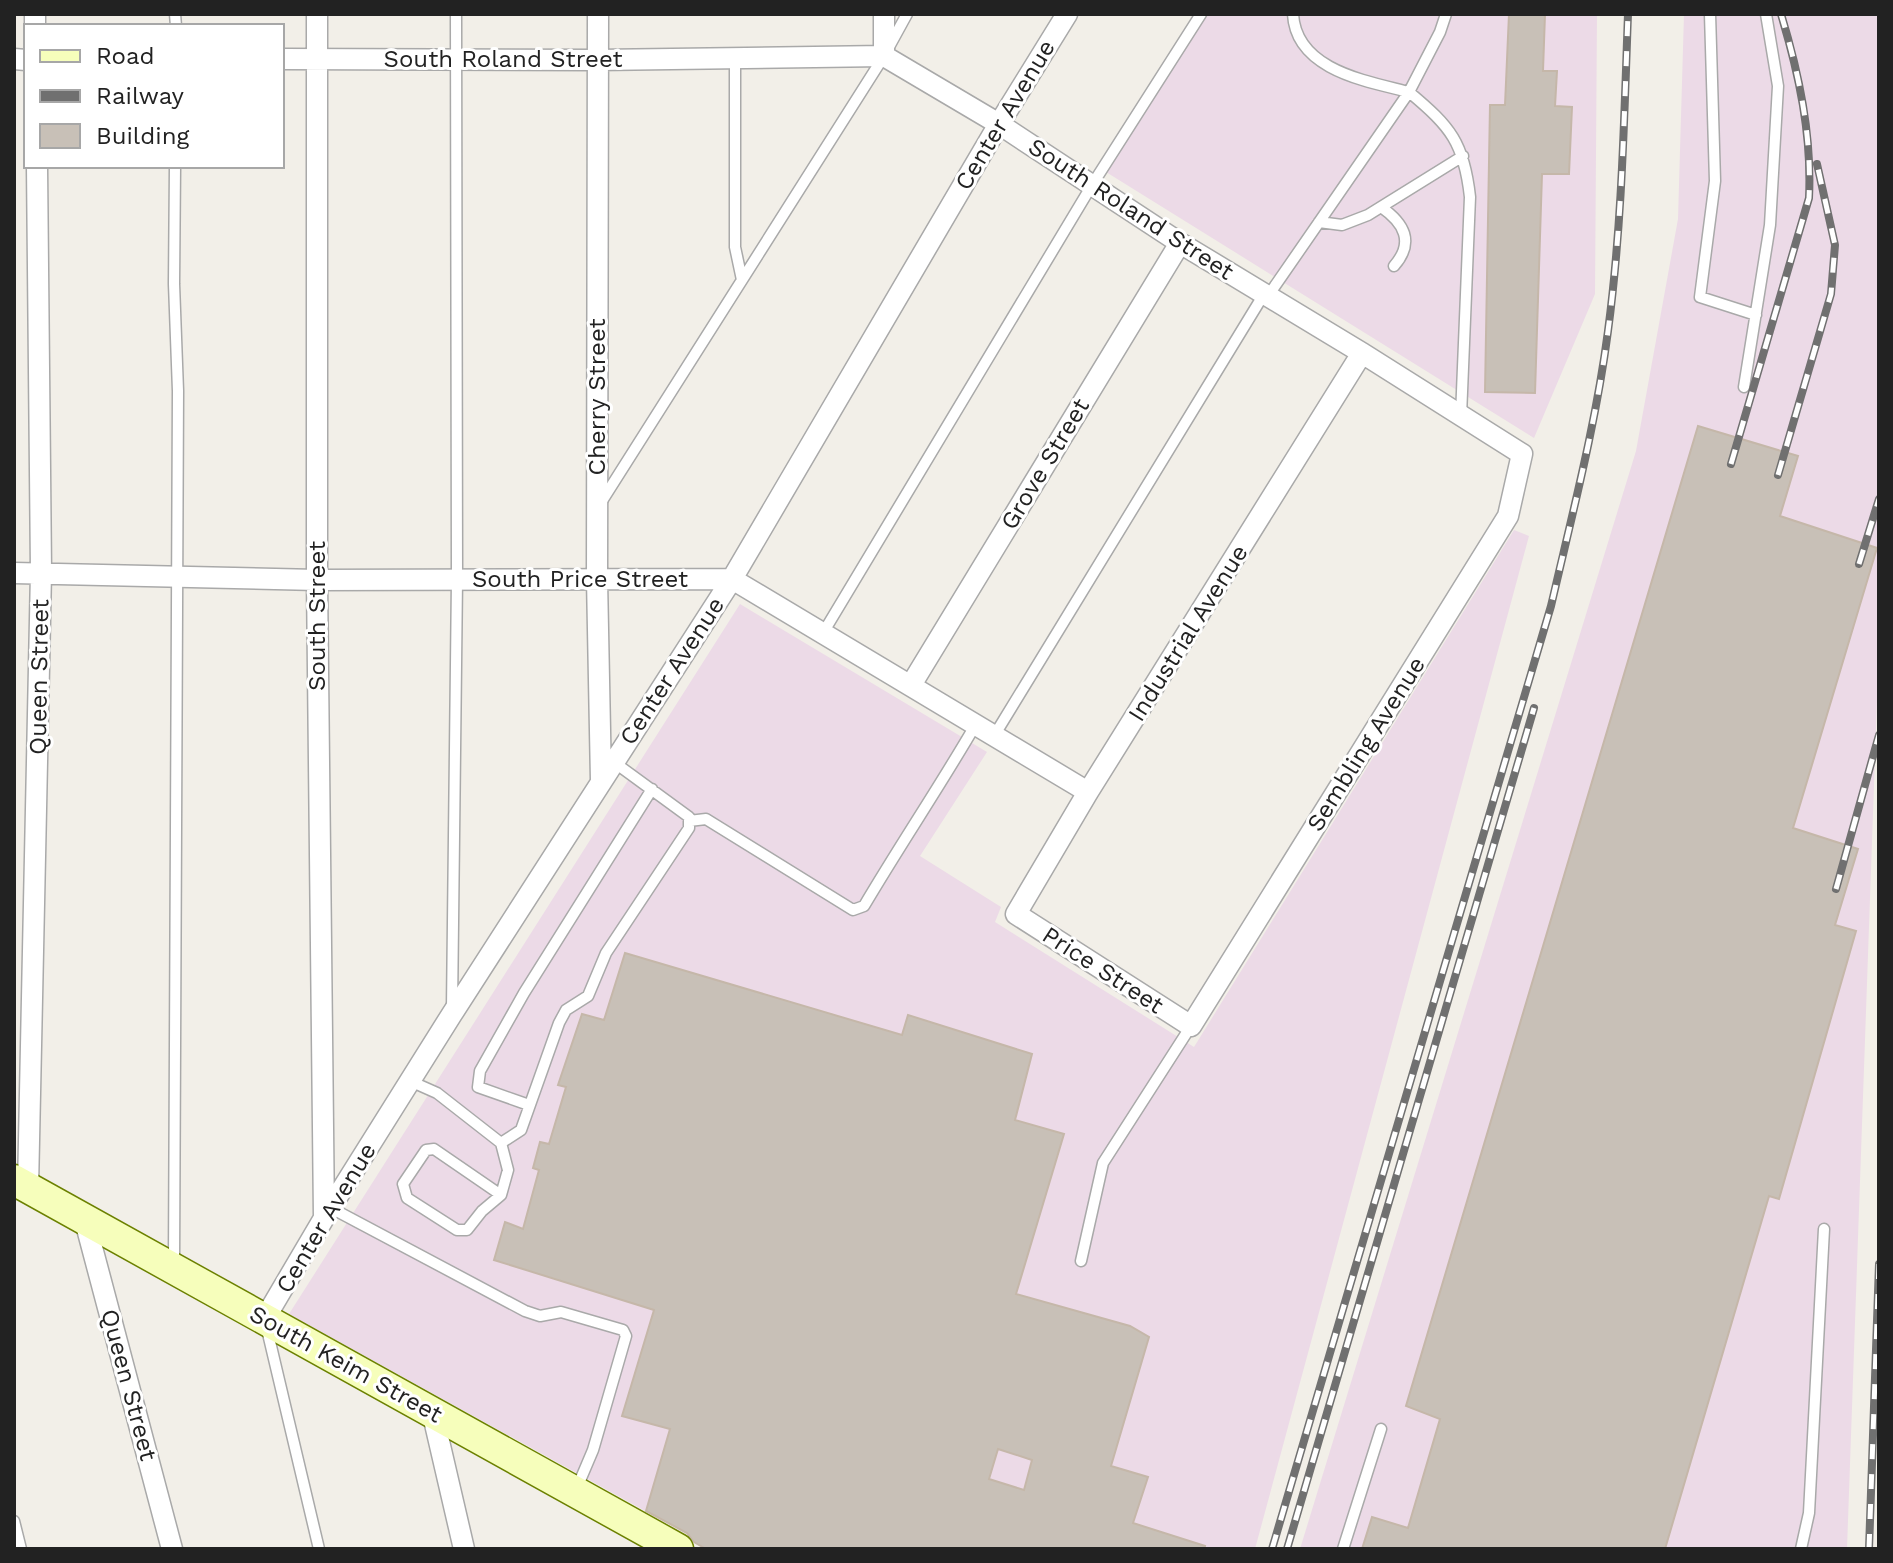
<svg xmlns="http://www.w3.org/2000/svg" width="1893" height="1563" font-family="'Work Sans',sans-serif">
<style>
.industrial{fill:#ecdae7}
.building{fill:#c8c0b7;stroke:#c5b7a9;stroke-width:2;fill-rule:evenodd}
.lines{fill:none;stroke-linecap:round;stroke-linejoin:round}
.lane-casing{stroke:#a9a9a9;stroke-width:13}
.street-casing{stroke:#a9a9a9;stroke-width:23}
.secondary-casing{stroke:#6c8100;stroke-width:33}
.lane{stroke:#fff;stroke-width:10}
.street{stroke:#fff;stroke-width:20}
.secondary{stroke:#f6febb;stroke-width:30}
.rail-casing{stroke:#707070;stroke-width:8}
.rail{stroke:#fff;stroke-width:5;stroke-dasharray:15;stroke-linecap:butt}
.labels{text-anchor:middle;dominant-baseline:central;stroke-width:6;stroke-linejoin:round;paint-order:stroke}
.street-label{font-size:24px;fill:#222;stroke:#fff}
</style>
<rect width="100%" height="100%" fill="#f2efe8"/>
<!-- industrial -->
<path class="industrial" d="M1207,14H1597L1595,294L1534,438L1106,172Z
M1684,14H1879V644L1847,1549H1300L1636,451L1678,219Z
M1514,530L1529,536L1255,1549H714L289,1314L740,604L987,752L920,856L1001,907L995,922L1194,1047Z"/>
<!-- building -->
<path class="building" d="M1509,14H1545L1543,71H1557L1555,106L1572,107L1569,174H1542L1535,393L1485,392L1490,105H1505Z
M1698,426L1798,456L1780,516L1877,548L1793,828L1858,849L1835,925L1856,931L1779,1199L1769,1196L1665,1549H1362L1372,1517L1408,1528L1440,1419L1406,1406Z
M625,953L902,1035L908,1015L1032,1054L1015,1120L1064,1134L1016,1294L1130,1326L1149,1337L1111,1466L1148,1477L1133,1523L1205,1546L1204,1549H706L694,1542L687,1533L646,1511L670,1429L622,1416L654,1310L494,1260L505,1222L523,1229L539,1170L533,1168L540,1142L549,1144L566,1087L558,1085L582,1014L604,1020ZM998,1449L1032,1460L1024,1490L989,1479Z"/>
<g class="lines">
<!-- lane casing -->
<g class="lane-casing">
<path id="lane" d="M175,14L176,26
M1293,14C1296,70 1366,81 1409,92L1440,32L1446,14
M1710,14L1715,181L1700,297L1756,315
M735,58V247L742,280
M1381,207C1404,223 1415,242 1394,266
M1319,222L1342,225L1368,215L1463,156
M1268,296L1409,92C1451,127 1464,143 1470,197L1461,416
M1744,387L1770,225L1778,86L1766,14
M600,504L884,56L907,14
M823,633L1092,185L1201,14
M994,736L1264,294
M689,821L706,819L853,910L864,906C900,845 940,786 976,724
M452,1008L457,579L456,14
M410,1081L437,1093L501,1143L508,1170L501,1195L482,1211L467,1230H457L407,1198L403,1184L426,1150L434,1149L501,1195
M529,1105L478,1087L480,1071L524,993L652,789
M501,1143L521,1130L559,1023L566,1010L588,996L606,953L689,828V817L611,760
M331,1208L525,1311L540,1316L561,1312L623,1330L626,1336L593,1450L576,1490
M1081,1261L1103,1163L1191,1026
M174,1264L178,391L174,284L175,166
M266,1325L319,1549
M14,1521L21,1549
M1343,1549L1381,1429
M1801,1549L1809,1513L1824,1229"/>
</g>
<!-- street casing -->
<g class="street-casing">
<path id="street" d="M35,14V26
M317,14V580L324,1218
M598,14L597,579L601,781
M884,14V56
M14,59L26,60
M282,59L598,60L884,56L999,124L1180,243L1362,353L1522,454L1508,516L1191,1026L1016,914L1088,792L1362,353
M14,573L317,580L732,579L1088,792
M911,685L1180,243
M28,1188L41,572L37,166
M85,1221L172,1549
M264,1320L324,1218L452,1014L732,579L999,124L1067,14
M432,1411L464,1549"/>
</g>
<!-- secondary casing -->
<g class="secondary-casing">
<path id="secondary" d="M14,1180L678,1549"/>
</g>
<!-- lane -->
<use href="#lane" class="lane"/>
<!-- street -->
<use href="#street" class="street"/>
<!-- secondary -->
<use href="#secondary" class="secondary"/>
<!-- rail casing -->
<g class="rail-casing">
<path id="rail" d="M1731,464L1809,198C1812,135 1799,74 1781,14
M1778,475L1831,294L1835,245L1817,164
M1859,564L1879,499
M1836,889L1879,735
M1272,1549L1551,606C1572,515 1596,424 1608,331C1622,226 1624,120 1628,14
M1287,1549L1534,708
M1869,1549L1879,1264"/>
</g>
<!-- rail -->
<use href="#rail" class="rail"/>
</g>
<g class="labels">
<!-- street labels -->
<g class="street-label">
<text x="503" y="59">South Roland Street</text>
<text transform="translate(1005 115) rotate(-59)">Center Avenue</text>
<text transform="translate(1131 209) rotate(33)">South Roland Street</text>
<text transform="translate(597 397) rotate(-90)">Cherry Street</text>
<text transform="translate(1045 464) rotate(-59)">Grove Street</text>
<text x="580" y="579">South Price Street</text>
<text transform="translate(317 616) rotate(-90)">South Street</text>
<text transform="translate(1188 633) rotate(-58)">Industrial Avenue</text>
<text transform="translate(672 671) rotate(-57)">Center Avenue</text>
<text transform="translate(39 677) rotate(-89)">Queen Street</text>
<text transform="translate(1366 744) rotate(-58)">Sembling Avenue</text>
<text transform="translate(1103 970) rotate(33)">Price Street</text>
<text transform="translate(326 1218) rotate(-59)">Center Avenue</text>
<text transform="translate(346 1364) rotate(29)">South Keim Street</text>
<text transform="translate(129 1385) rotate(75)">Queen Street</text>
</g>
</g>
<!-- border -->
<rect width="1893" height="1563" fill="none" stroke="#222222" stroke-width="32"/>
<!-- legend -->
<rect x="24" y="24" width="260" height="144" fill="#ffffff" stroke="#a7a7a7" stroke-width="2"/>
<rect x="40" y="50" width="40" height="12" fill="#f6febb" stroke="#a7a7a7" stroke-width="2"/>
<text x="96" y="64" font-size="24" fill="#222222">Road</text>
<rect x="40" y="90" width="40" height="12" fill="#707070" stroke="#a7a7a7" stroke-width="2"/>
<text x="96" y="104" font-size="24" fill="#222222">Railway</text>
<rect x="40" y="124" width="40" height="24" fill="#c8c0b7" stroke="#a7a7a7" stroke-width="2"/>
<text x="96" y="144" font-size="24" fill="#222222">Building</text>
</svg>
